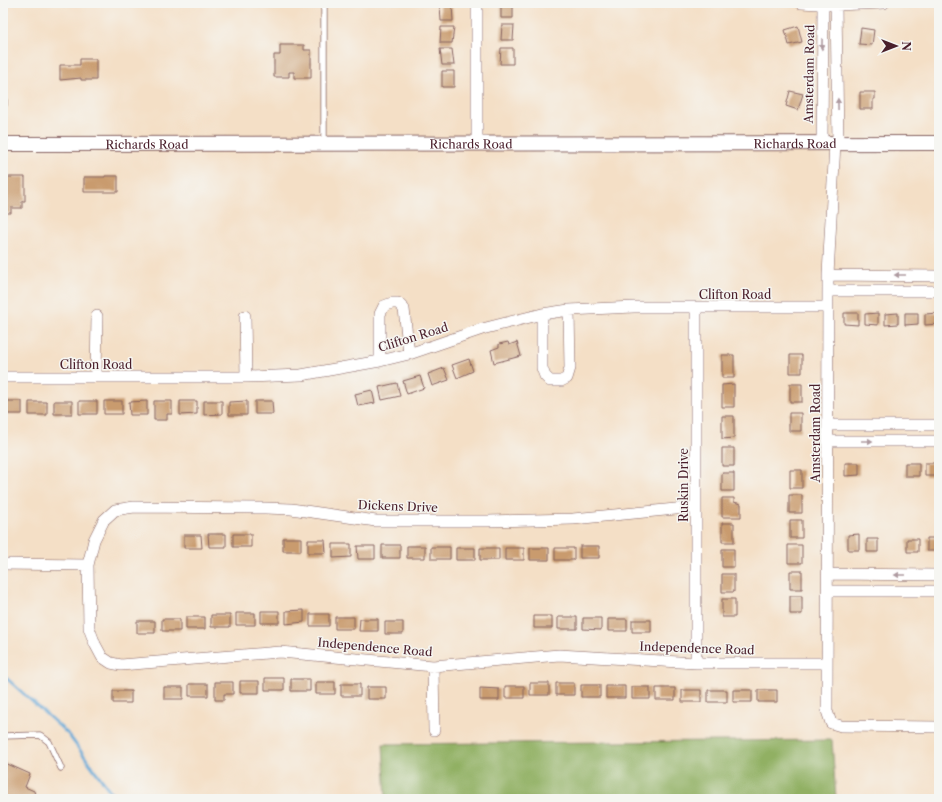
<svg xmlns="http://www.w3.org/2000/svg" width="942" height="802" font-family="'Libre Caslon Text',serif">
<style>
.forest{fill:#91b064;stroke:#6e6848}
.lines{fill:none;stroke-linecap:round;stroke-linejoin:round}
.stream{stroke:#5fa4d4;stroke-width:3}
.building{fill:#c99b6e}
.service-casing{stroke:#866261;stroke-width:7}
.minor-casing{stroke:#866261;stroke-width:12}
.tertiary-casing{stroke:#866261;stroke-width:16}
.service{stroke:#fff;stroke-width:5.5}
.minor{stroke:#fff;stroke-width:11}
.tertiary{stroke:#fff;stroke-width:14}
.oneway{fill:#ae9aa0}
.labels{text-anchor:middle;dominant-baseline:central;stroke-width:3;stroke-linejoin:round;paint-order:stroke}
.street-label{font-size:12px;fill:#4a1f2b;stroke:#f6f6f2}
</style>
<rect width="100%" height="100%" fill="#f6f6f2"/>
<filter id="ink" filterUnits="userSpaceOnUse"><feTurbulence type="fractalNoise" baseFrequency=".025" numOctaves="2"/><feDisplacementMap in="SourceGraphic" scale="8" xChannelSelector="R" yChannelSelector="G"/><feConvolveMatrix kernelMatrix="1 2 1 2 8 2 1 2 1" color-interpolation-filters="sRGB"/></filter>
<filter id="wash" filterUnits="userSpaceOnUse"><feTurbulence type="fractalNoise" baseFrequency=".012" numOctaves="4" result="noise"/><feDisplacementMap in="SourceGraphic" scale="16" xChannelSelector="R" yChannelSelector="G"/><feGaussianBlur stdDeviation="0.9" result="paint"/><feColorMatrix in="noise" values="0 0 0 0 0 0 0 0 0 0 0 0 0 0 0 0 0 1.4 0 .05"/><feComposite in="paint" operator="in"/></filter>
<g filter="url(#wash)">
<rect width="100%" height="100%" fill="#f4dfc6"/>
<!-- forest -->
<path class="forest" d="M832,740L836,799H386L383,744Z"/>
<g class="lines">
<!-- stream -->
<path class="stream" d="M3,675L68,734L116,799"/>
</g>
<g id="blocks">
<!-- building -->
<path class="building" d="M501,3H513V18H501Z
M440,5H452L453,21H441Z
M502,25H514L513,40H501Z
M798,26L802,42L789,45L785,30Z
M441,27H454L452,43H440Z
M861,28L874,30L872,45L859,44Z
M280,45H304V50H311V78H294V72H289V77H274V55H280Z
M501,48H513V64H500Z
M440,49H452L454,65H442Z
M80,59H96V80H81V78L60,80V65H80Z
M442,71H454V87H442Z
M3,74H7V106H3Z
M790,91L803,94L798,110L786,106Z
M860,92H875V99H873V109H860Z
M105,176H118V192H84V177H105Z
M3,177H25V201H22V208H11V213H3Z
M844,313H858V325L844,324Z
M878,313V325L865,324V314Z
M898,313V324L885,325V314Z
M905,313H918V324L905,325Z
M938,313V324L925,325V314Z
M508,342L509,345L517,342L521,356L494,363L491,350L499,347V344Z
M722,355H734V378H722Z
M790,355H802V373H790Z
M469,359L473,371L457,378L452,365Z
M444,368L449,380L432,386L428,374Z
M420,376L424,388L407,394L403,381Z
M397,383L400,396L382,400L379,387Z
M734,384V407H722V385Z
M790,384H802V402H790Z
M372,390L375,403L358,406L355,394Z
M4,401H22V414H4Z
M54,401H72V414H54Z
M79,401H97V414H79Z
M104,401H122V414H104Z
M147,401V415H130L129,402Z
M154,401H172V414H167V420H154Z
M180,401H197V414L180,415Z
M204,401H222V414L204,415Z
M247,401V415H229V402Z
M255,401H272L273,414H255Z
M29,402H47V415H29Z
M789,413H801V431H789Z
M722,416H734V438L722,439Z
M722,448H734V466H722Z
M845,463H859V475L845,476Z
M905,463H919V476H905Z
M925,463H939V476H925Z
M790,470H802V488H790Z
M722,473H734V491H722Z
M789,495H802V513H789Z
M722,498H734V502L741,504V517H722Z
M790,520H802V538H790Z
M722,523H734V542H722Z
M208,534H226V547H209Z
M233,534H251V547H233Z
M859,534V550H848V535Z
M184,535H201L202,548H184Z
M283,538H301V551H283Z
M927,538H938V551H927Z
M867,539H878V552H867Z
M907,539H918V552H907Z
M308,540H325L326,553H308Z
M333,544H351V557L333,558Z
M382,545H400V558H382Z
M788,545H802V563H788Z
M357,546H375V559H358Z
M407,546H425V558H407Z
M580,546H599V558H580Z
M431,547H450V559H431Z
M456,548H475V560H456Z
M480,548H499V560H480Z
M505,548H524V560H505Z
M530,548H549V560H530Z
M555,548H574V560H555Z
M722,549H734V567H722Z
M790,571H802V589H790Z
M722,574H734V592H722Z
M790,596H802V614H790Z
M722,599H735V617H722Z
M304,610V622L286,624V611Z
M261,611H279V623H261Z
M236,613H255V625H236Z
M310,614H329V626H310Z
M211,615H230V627H211Z
M534,616H552V628H534Z
M186,617H205V629H186Z
M335,617H354V629H335Z
M558,617H577V629H558Z
M583,618H601V630L583,629Z
M162,619H180V631H162Z
M360,619H378V631H359Z
M608,619H627V631H608Z
M632,620H651V632H632Z
M137,621H155V633H137Z
M385,622H403V634H385Z
M265,678H284V690H265Z
M291,679H310V691H291Z
M240,681H259V693H240Z
M215,682H233V694H224V700H215Z
M316,682H335V694H316Z
M530,683H549V695H530Z
M556,683H574V695H556Z
M189,684H208V696H189Z
M341,684H360V696H341Z
M581,685H600V697H581Z
M505,686H524V698H505Z
M606,686H625V698H606Z
M164,687H183V699H164Z
M367,687H386V699H367Z
M632,687H650V699H632Z
M480,688L499,689V700H480Z
M656,688H675V700H656Z
M682,690H701V702H682Z
M708,690H727V702H708Z
M733,690H752V702H733Z
M758,690H777V702H758Z
M113,691H131V703H113Z
M3,762L30,774L25,787L34,791L35,795L33,799H3Z"/>
</g>
</g>
<g filter="url(#ink)">
<use href="#blocks" fill-opacity="0" stroke="#866261" stroke-width="1"/>
<g class="lines">
<!-- service casing -->
<g class="service-casing">
<path id="service" d="M324,3V143
M3,736L40,735L49,742L61,768"/>
</g>
<!-- minor casing -->
<g class="minor-casing">
<path id="minor" d="M477,3V144
M801,3L836,5L884,3
M836,5L838,143
M822,143L823,5
M835,143L828,275L827,711L831,723L841,726L939,727
M828,275L939,276
M828,291H939
M542,314V368L545,376L550,381H561L567,378L570,368L569,310
M245,316L246,377
M380,361V314L384,306L392,303H398L404,309L409,354
M3,377H246L301,375L380,361L409,354L482,329L542,314L569,310L634,307H828
M96,377L97,316
M828,425H939
M828,441H939
M696,507L573,519L488,521H376L291,509L265,508L134,507L115,510L104,520L94,540L88,565L89,628L95,644L102,657L111,663L121,665L280,652L433,666L559,655L696,663H826
M3,564L88,565
M828,574L939,575
M828,591H939
M696,663V307
M433,666L434,730"/>
</g>
<!-- tertiary casing -->
<g class="tertiary-casing">
<g id="tertiary">
<path id="s1" d="M3,144L939,143"/>
</g>
</g>
<!-- service -->
<use href="#service" class="service"/>
<!-- minor -->
<use href="#minor" class="minor"/>
<!-- tertiary -->
<use href="#tertiary" class="tertiary"/>
</g>
<!-- one-way arrows -->
<defs><path id="oneway-solid" d="M-6-.8H1V-3.2L6.5 0L1 3.2V.8H-6Z"/></defs>
<g class="oneway">
<use href="#oneway-solid" transform="translate(822 44) rotate(91)"/>
<use href="#oneway-solid" transform="translate(838 104) rotate(-91)"/>
<use href="#oneway-solid" transform="translate(900 275) rotate(-180)"/>
<use href="#oneway-solid" transform="translate(867 441)"/>
<use href="#oneway-solid" transform="translate(900 575) rotate(-180)"/>
</g>
</g>
<g class="labels">
<!-- street labels -->
<g class="street-label">
<text transform="translate(809 74) rotate(-89)">Amsterdam Road</text>
<text stroke="none"><textPath href="#s1" startOffset="792">Richards Road</textPath></text>
<text stroke="none"><textPath href="#s1" startOffset="144">Richards Road</textPath></text>
<text stroke="none"><textPath href="#s1" startOffset="468">Richards Road</textPath></text>
<text x="735" y="294">Clifton Road</text>
<text transform="translate(413 337) rotate(-17)">Clifton Road</text>
<text x="96" y="364">Clifton Road</text>
<text transform="translate(815 433) rotate(-90)">Amsterdam Road</text>
<text transform="translate(683 485) rotate(-90)">Ruskin Drive</text>
<text transform="translate(398 506) rotate(2)">Dickens Drive</text>
<text transform="translate(375 647) rotate(5)">Independence Road</text>
<text transform="translate(697 648) rotate(2)">Independence Road</text>
</g>
</g>
<!-- margin -->
<rect width="942" height="802" fill="none" stroke="#f6f6f2" stroke-width="16"/>
<!-- north arrow -->
<g transform="translate(896 46) rotate(90)" stroke="#f6f6f2" stroke-width="3" paint-order="stroke">
<path d="M0-3L7 15L0 10L-7 15Z" fill="#4a1f2b"/>
<text y="-6" font-size="11" font-weight="bold" text-anchor="middle" fill="#4a1f2b">N</text>
</g>
</svg>
